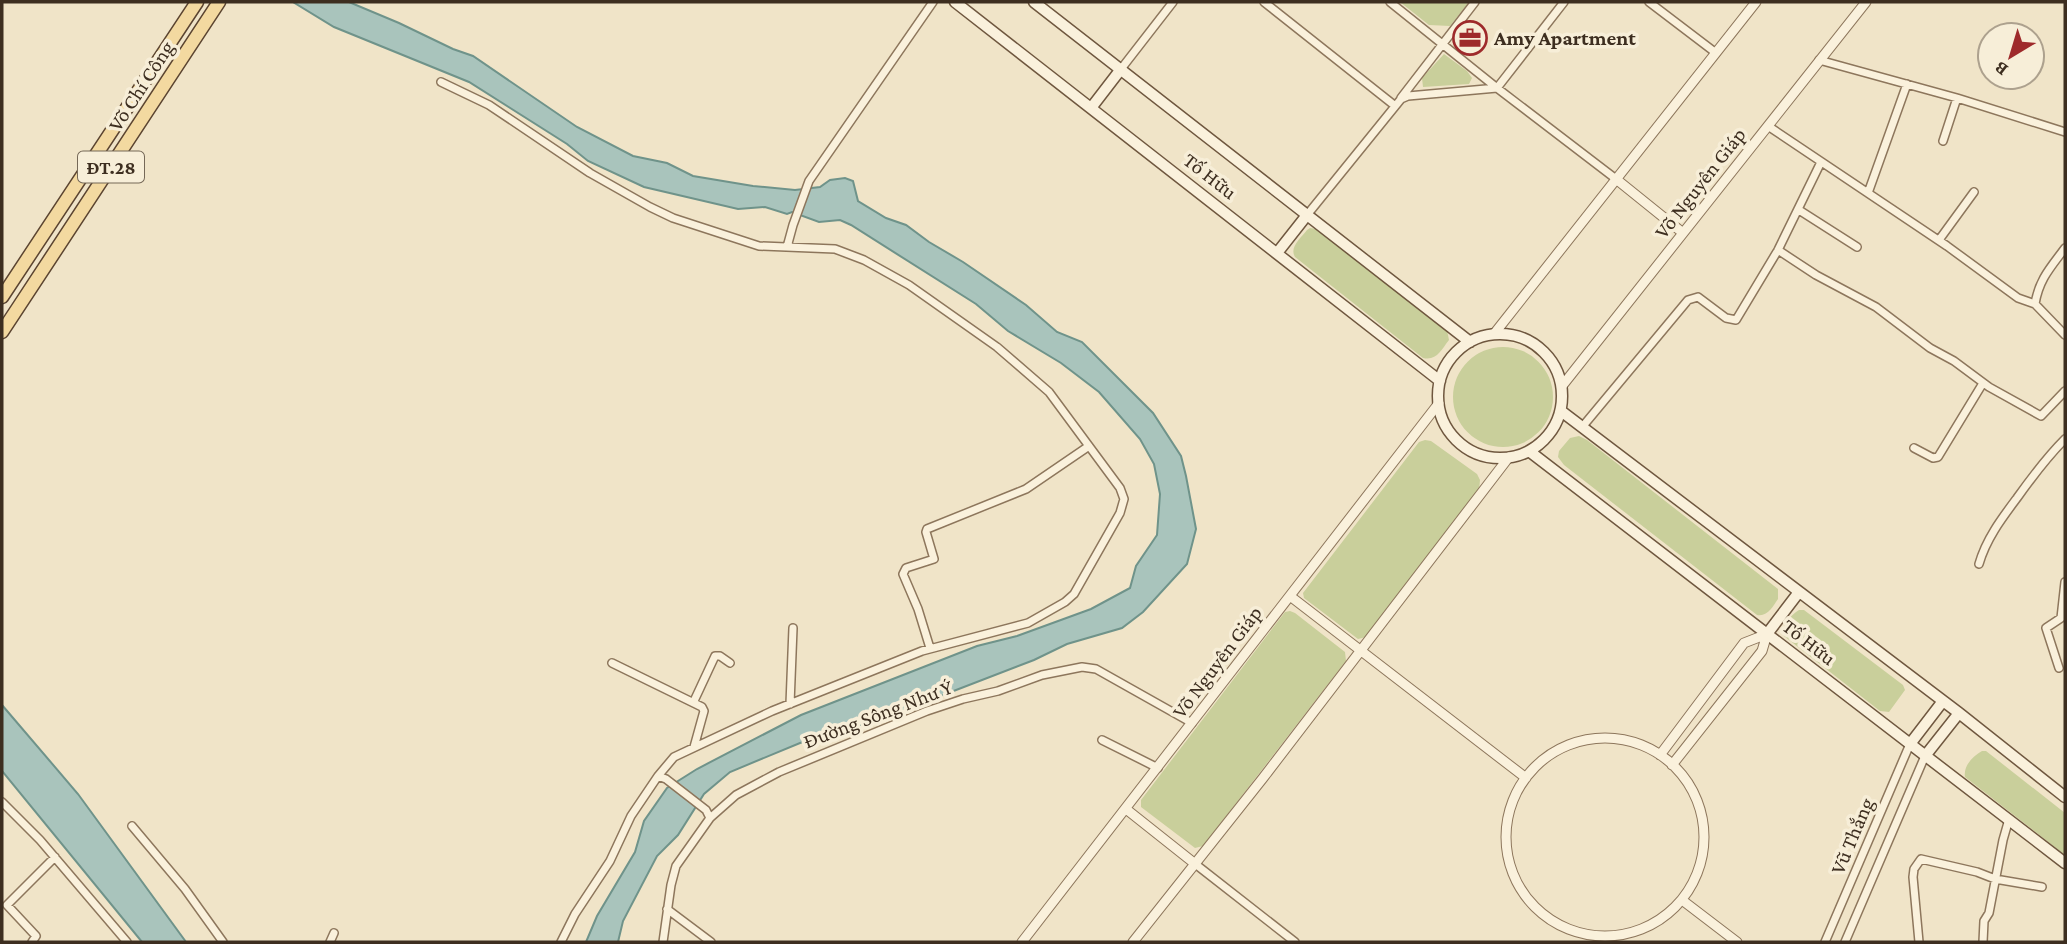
<svg xmlns="http://www.w3.org/2000/svg" width="2067" height="944" font-family="'Crimson Pro',serif">
<style>
.green{fill:#c9cf9b}
.water{fill:#a9c4bc;stroke:#6f938a;stroke-width:2}
.lines{fill:none;stroke-linecap:round;stroke-linejoin:round}
.minor-casing{stroke:#8d765c;stroke-width:10}
.tertiary-casing{stroke:#8d765c;stroke-width:11}
.secondary-casing{stroke:#6f573f;stroke-width:13}
.primary-casing{stroke:#5b4430;stroke-width:15}
.minor{stroke:#faf1dc;stroke-width:7}
.tertiary{stroke:#faf1dc;stroke-width:9}
.secondary{stroke:#faf1dc;stroke-width:10}
.primary{stroke:#f3d9a0;stroke-width:12}
.labels{text-anchor:middle;dominant-baseline:central;stroke-width:7;stroke-linejoin:round;paint-order:stroke}
.shield{fill:#f7eed8;stroke:#756857;stroke-width:2}
.shield-label{font-size:19px;font-weight:bold;fill:#3d2e20}
.poi-label{font-size:21px;font-weight:bold;fill:#3d2e20;stroke:#f7eed8;text-anchor:start}
.street-label{font-size:21px;fill:#3d2e20;stroke:#f7eed8}
</style>
<rect width="100%" height="100%" fill="#f0e4c8"/>
<!-- green -->
<path class="green" d="M1400,2H1469L1450,26L1429,25Z
M1444,54L1467,71L1472,78L1469,84L1423,87L1422,78Z
M1310,228L1316,229L1447,330L1449,340C1441,350 1437,361 1423,358L1295,257C1289,247 1301,238 1307,230Z
M1453 397a50 50 0 1 1 100 0a50 50 0 1 1-100 0Z
M1579,436L1587,440L1778,589V599C1773,606 1768,617 1757,615L1564,465L1558,457L1559,451L1570,438Z
M1425,440L1431,441L1477,474L1480,480L1479,491L1366,637L1358,639L1304,598L1303,593L1419,442Z
M1799,610H1804L1903,685L1905,690L1889,712L1880,711L1784,636C1781,626 1791,615 1799,610Z
M1290,611L1295,613L1345,652L1346,661L1203,846L1195,848L1141,807V800L1285,612Z
M1982,751H1986L2065,813V855L1965,777C1963,766 1973,756 1982,751Z"/>
<!-- water -->
<path class="water" d="M293,2H349L399,23L453,49L473,56L577,127L633,156L667,163L693,176L753,186L795,190L820,187L830,180L845,178L853,181L858,201L886,218L906,225L929,242L963,262L1026,305L1057,332L1082,342L1153,413L1181,456L1186,476L1196,529L1187,564L1143,612L1122,628L1067,644L1034,660L881,719L800,743L730,772L704,794L678,835L657,856L623,921L618,942H586L597,916L635,852L644,821L667,788L697,769L801,715L977,646L1017,636L1091,609L1130,588L1136,566L1157,535L1160,494L1154,464L1140,439L1099,392L1061,363L1008,331L976,304L851,225L840,220L819,222L792,212L787,214L765,207L738,209L644,187L588,161L567,144L469,82L334,27Z
M2,705L78,794L186,942H142L2,771Z"/>
<g class="lines">
<!-- minor casing -->
<g class="minor-casing">
<path id="minor" d="M1264,2L1394,105
M1390,2L1497,88L1616,179
M1649,2L1716,53
M1819,60L1957,98L2065,132
M1121,69L1173,2
M441,82L489,105L590,173L650,207L673,218L759,246L835,249L864,260L909,285L997,347L1049,392L1120,488L1124,499L1120,513L1074,594L1065,602L1028,623L922,651L772,711L674,757L658,776L631,816L610,861L575,914L561,942
M1401,98L1475,2
M1768,126L1947,246L2018,298L2035,304L2065,335
M1943,141L1957,98
M1868,193L1907,84
M1799,210L1857,247
M1307,215L1401,99L1408,96L1497,88L1564,2
M1939,240L1974,192
M787,247L793,225L809,181L933,2
M1778,250L1816,275L1876,307L1930,348L1954,361L1989,387L2041,416L2065,391
M2035,304C2039,279 2051,267 2065,248
M1583,426L1688,300L1698,297L1726,318L1736,320L1778,250L1821,162
M1914,448L1933,458L1938,457L1983,383
M1979,564C1986,539 2002,518 2017,498C2032,477 2047,457 2065,439
M930,648L918,609L903,574L906,568L934,559L926,532L927,529L1026,489L1089,446
M612,663L702,707L704,711L694,747
M2059,668L2046,628L2061,618L2065,582
M694,701L715,656H720L730,663
M790,704L793,628
M1102,740L1158,768
M658,776L666,779L706,810L710,818
M2,802L40,840L127,942
M132,826L185,889L223,942
M1194,863L1295,942
M667,909L711,942
M32,942L36,936L7,905L55,857
M330,942L334,933
M663,942L671,885L676,866L710,818L736,795L779,772L927,711L963,699L998,691L1042,675L1082,667L1096,669L1192,723
M1825,942L1910,744
M1845,942L1925,756
M1919,942L1913,877L1914,869L1921,859L1977,872L1995,879L2042,887
M1983,942L1984,921L1989,913L2003,840L2009,819"/>
</g>
<!-- tertiary casing -->
<g class="tertiary-casing">
<path id="tertiary" d="M1616,179L1683,233
M1494,334L1756,2
M1562,386L1866,2
M1290,596L1526,778
M1506 837a99 99 0 1 1 198 0a99 99 0 1 1-198 0Z
M1660,755L1744,643L1767,634
M1672,765L1762,651L1767,634
M1126,809L1194,863
M1682,900L1737,942
M1022,942L1439,403
M1133,942L1263,778L1509,457"/>
</g>
<!-- secondary casing -->
<g class="secondary-casing">
<path id="secondary" d="M955,2L1440,381
M1034,2L1470,342
M1091,108L1121,69
M1277,253L1307,215
M1438 396a62 62 0 1 1 124 0a62 62 0 1 1-124 0Z
M1561,411L1959,713L2065,797
M1529,451L2065,863
M1767,634L1799,592
M1910,744L1943,701
M1925,756L1959,713"/>
</g>
<!-- primary casing -->
<g class="primary-casing">
<path id="primary" d="M2,297L197,2
M2,332L219,2"/>
</g>
<!-- minor -->
<use href="#minor" class="minor"/>
<!-- tertiary -->
<use href="#tertiary" class="tertiary"/>
<!-- secondary -->
<use href="#secondary" class="secondary"/>
<!-- primary -->
<use href="#primary" class="primary"/>
</g>
<!-- icons -->
<defs>
<g id="office-ring" transform="scale(1.75)"><circle r="9.5" fill="#f7eed8" stroke="#9e2a2b" stroke-width="1.5"/><path d="M-6-3h4V-5.5h4V-3h4V5H-6ZM-1-4.5V-3h2v-1.5ZM-6 0V1H6V0Z" fill="#9e2a2b"/></g>
</defs>
<g fill-rule="evenodd">
<use href="#office-ring" x="1470" y="38"/>
</g>
<g class="labels">
<!-- shield labels -->
<rect class="shield" x="78" y="151.5" width="66" height="31" rx="5"/>
<g class="shield-label">
<text x="111" y="167">ĐT.28</text>
</g>
<!-- poi labels -->
<g class="poi-label">
<text x="1494" y="38">Amy Apartment</text>
</g>
<!-- street labels -->
<g class="street-label">
<text transform="translate(141 86) rotate(-57)">Võ Chí Công</text>
<text transform="translate(1210 176) rotate(38)">Tố Hữu</text>
<text transform="translate(1700 183) rotate(-52)">Võ Nguyên Giáp</text>
<text transform="translate(1809 642) rotate(38)">Tố Hữu</text>
<text transform="translate(1217 662) rotate(-53)">Võ Nguyên Giáp</text>
<text transform="translate(878 714) rotate(-21)">Đường Sông Như Ý</text>
<text transform="translate(1852 836) rotate(-67)">Vũ Thắng</text>
</g>
</g>
<!-- border -->
<rect width="2067" height="944" fill="none" stroke="#3d2e20" stroke-width="7"/>
<!-- north arrow -->
<g transform="translate(2011 56) rotate(218)"><circle r="33" fill="#f7eed8" stroke="#ada18e" stroke-width="2"/>
<path d="M0-5L12 26L0 18L-12 26Z" fill="#9e2a2b"/>
<text y="-10" font-size="19" font-weight="bold" text-anchor="middle" fill="#3d2e20">B</text>
</g>
</svg>
